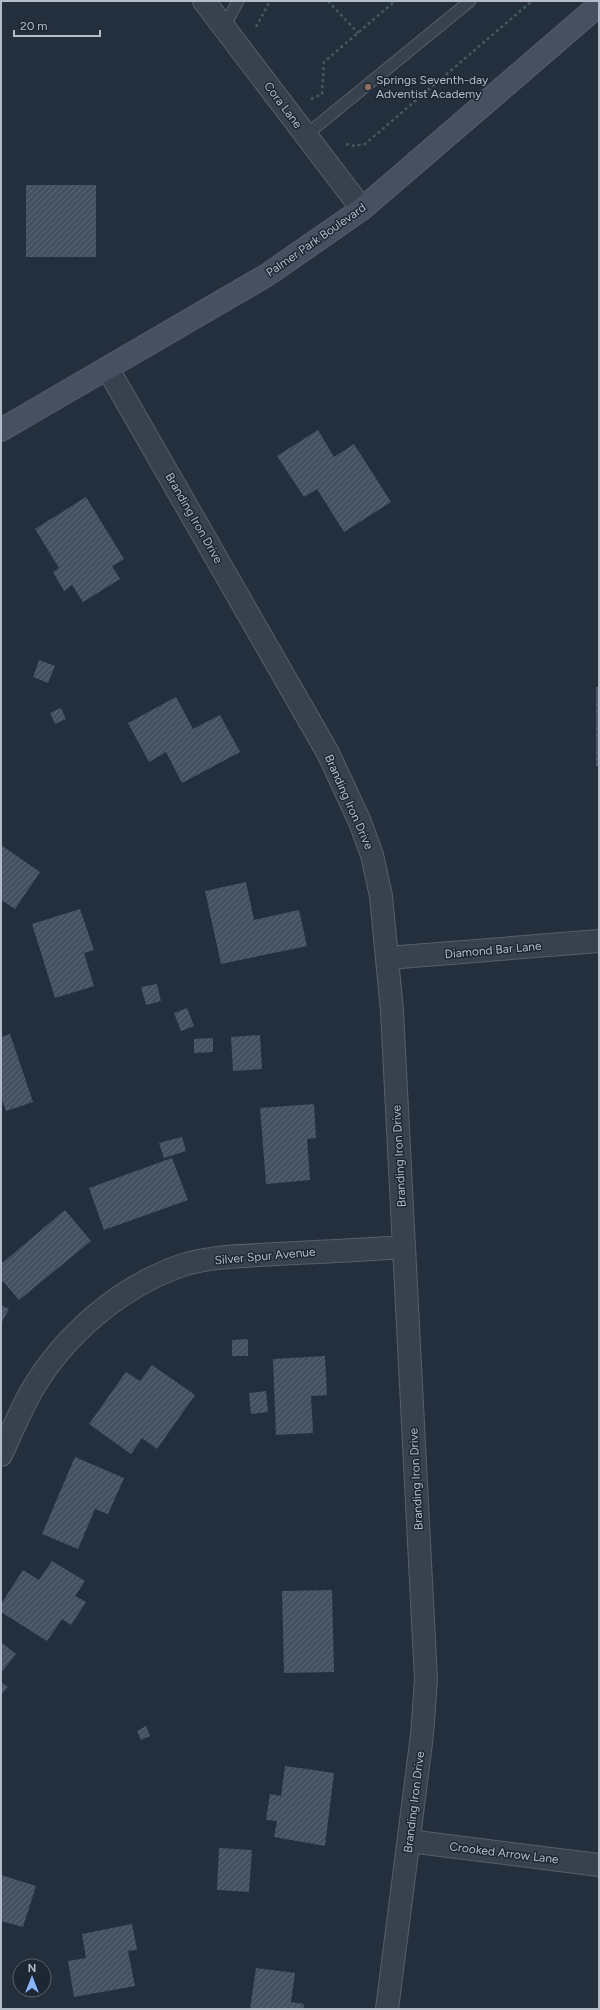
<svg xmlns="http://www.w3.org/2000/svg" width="600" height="2010" font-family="Figtree,sans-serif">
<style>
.building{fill:url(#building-hatch)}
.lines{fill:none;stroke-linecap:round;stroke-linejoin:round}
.lane-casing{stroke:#565f6c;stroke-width:13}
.street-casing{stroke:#565f6c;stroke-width:24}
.secondary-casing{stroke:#565f6c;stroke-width:24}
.path{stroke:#44595c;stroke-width:2.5;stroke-dasharray:3 3;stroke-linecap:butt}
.lane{stroke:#38414e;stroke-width:11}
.street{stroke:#38414e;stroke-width:22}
.secondary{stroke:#465061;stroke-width:22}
.education-dot{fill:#8d6e63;stroke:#1d2633;stroke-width:1.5}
.labels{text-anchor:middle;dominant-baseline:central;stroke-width:3;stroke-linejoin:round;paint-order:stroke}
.poi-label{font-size:12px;fill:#b4bcc9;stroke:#1d2633;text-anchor:start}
.street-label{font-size:12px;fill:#b4bcc9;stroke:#1d2633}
</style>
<defs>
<pattern id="building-hatch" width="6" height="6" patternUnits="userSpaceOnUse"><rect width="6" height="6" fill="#455162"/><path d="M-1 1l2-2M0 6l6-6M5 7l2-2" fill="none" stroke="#5d6877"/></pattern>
</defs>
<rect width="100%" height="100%" fill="#242f3e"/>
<!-- building -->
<path class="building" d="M26,185H96V257H26Z
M318,430L334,457L354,444L391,502L344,532L317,489L304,497L277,456Z
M86,497L124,559L112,566L120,579L83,602L72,585L64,591L53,572L59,568L35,529Z
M39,660L55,666L48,683L33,677Z
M596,687H599V766H596Z
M176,697L193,729L220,715L240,752L182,783L166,752L149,762L128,723Z
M61,708L66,719L55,724L50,713Z
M1,845L40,872L15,909L1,900Z
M246,882L254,920L299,910L307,946L221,964L205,891Z
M80,909L94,950L84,953L94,986L55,998L32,924Z
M157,984L161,1001L146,1005L141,987Z
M187,1008L194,1026L181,1031L174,1013Z
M10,1034L33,1102L6,1111L1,1097V1037Z
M260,1035L262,1069L233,1071L231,1037Z
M213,1038V1052L194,1053V1039Z
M314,1104L316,1138L307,1139L310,1180L266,1184L260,1108Z
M182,1137L186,1151L164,1158L159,1143Z
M172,1158L188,1200L104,1230L89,1188Z
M65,1210L91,1241L19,1300L1,1279V1264Z
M1,1305L9,1309L1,1324Z
M248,1339V1356H232V1340Z
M325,1356L327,1395L311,1396L313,1433L276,1435L273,1359Z
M152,1365L195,1395L157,1449L142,1438L131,1454L89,1424L126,1372L140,1381Z
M266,1391L268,1412L251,1414L249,1393Z
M75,1457L124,1478L108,1514L95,1509L78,1549L42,1534Z
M52,1561L85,1581L75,1596L86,1602L71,1625L62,1619L47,1641L1,1612V1604L23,1570L39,1580Z
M332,1590L334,1672L284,1673L282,1591Z
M1,1642L16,1654L1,1673Z
M1,1682L8,1687L1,1695Z
M146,1726L150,1736L141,1740L137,1731Z
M285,1766L334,1773L325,1846L274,1837L277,1821L266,1820L270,1794L281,1796Z
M219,1848L252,1850L249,1892L217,1890Z
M1,1875L36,1886L23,1927L1,1921Z
M132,1924L137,1950L128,1951L135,1986L74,1997L68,1961L86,1958L82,1934Z
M256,1968L295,1973L291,2002L304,2004L303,2009H250Z"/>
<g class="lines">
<!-- lane casing -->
<g class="lane-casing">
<path id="lane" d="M224,27L238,1
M306,135L470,1"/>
</g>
<!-- street casing -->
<g class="street-casing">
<path id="street" d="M204,1L362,209
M108,369L328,753L360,822L372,855L381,896L392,1011L426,1680L422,1735L387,2009
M388,958L599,941
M1,1455C11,1434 20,1411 32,1390C65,1334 121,1286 183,1265C210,1256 247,1256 276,1254C318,1252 361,1250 403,1247
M409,1841L599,1865"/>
</g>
<!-- secondary casing -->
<g class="secondary-casing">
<path id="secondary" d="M1,430L267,275L362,209L599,5"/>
</g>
<!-- path -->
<path class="path" d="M328,1L358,33
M256,27L270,1
M311,99L322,94L324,62L395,1
M346,144L355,146L365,144L532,1"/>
<!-- lane -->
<use href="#lane" class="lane"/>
<!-- street -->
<use href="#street" class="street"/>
<!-- secondary -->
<use href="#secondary" class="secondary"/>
</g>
<!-- markers -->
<circle class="education-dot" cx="368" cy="87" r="4"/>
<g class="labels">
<!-- poi labels -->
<g class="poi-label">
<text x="376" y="80">Springs Seventh-day<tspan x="376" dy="14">Adventist Academy</tspan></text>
</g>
<!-- street labels -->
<g class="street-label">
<text transform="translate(283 105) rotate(53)">Cora Lane</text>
<text transform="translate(316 240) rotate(-35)">Palmer Park Boulevard</text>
<text transform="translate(194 518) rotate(60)">Branding Iron Drive</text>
<text transform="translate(349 802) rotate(66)">Branding Iron Drive</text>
<text transform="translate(493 950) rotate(-5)">Diamond Bar Lane</text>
<text transform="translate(399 1156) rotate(-93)">Branding Iron Drive</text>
<text transform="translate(265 1256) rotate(-5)">Silver Spur Avenue</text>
<text transform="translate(416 1479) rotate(-93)">Branding Iron Drive</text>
<text transform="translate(414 1802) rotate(-83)">Branding Iron Drive</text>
<text transform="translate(504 1853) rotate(7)">Crooked Arrow Lane</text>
</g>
</g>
<!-- border -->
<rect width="600" height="2010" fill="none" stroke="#b4bcc9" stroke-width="4"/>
<!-- north arrow -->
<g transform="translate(32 1978)"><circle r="19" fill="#1d2633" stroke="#59626f"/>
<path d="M0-3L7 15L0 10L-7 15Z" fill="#8ab4f8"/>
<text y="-6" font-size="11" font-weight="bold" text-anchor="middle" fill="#b4bcc9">N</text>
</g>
<!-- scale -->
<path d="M14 30v6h86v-6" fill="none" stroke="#b4bcc9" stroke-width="2"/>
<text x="20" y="30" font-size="12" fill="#b4bcc9" stroke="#1d2633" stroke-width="3" paint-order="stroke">20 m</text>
</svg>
